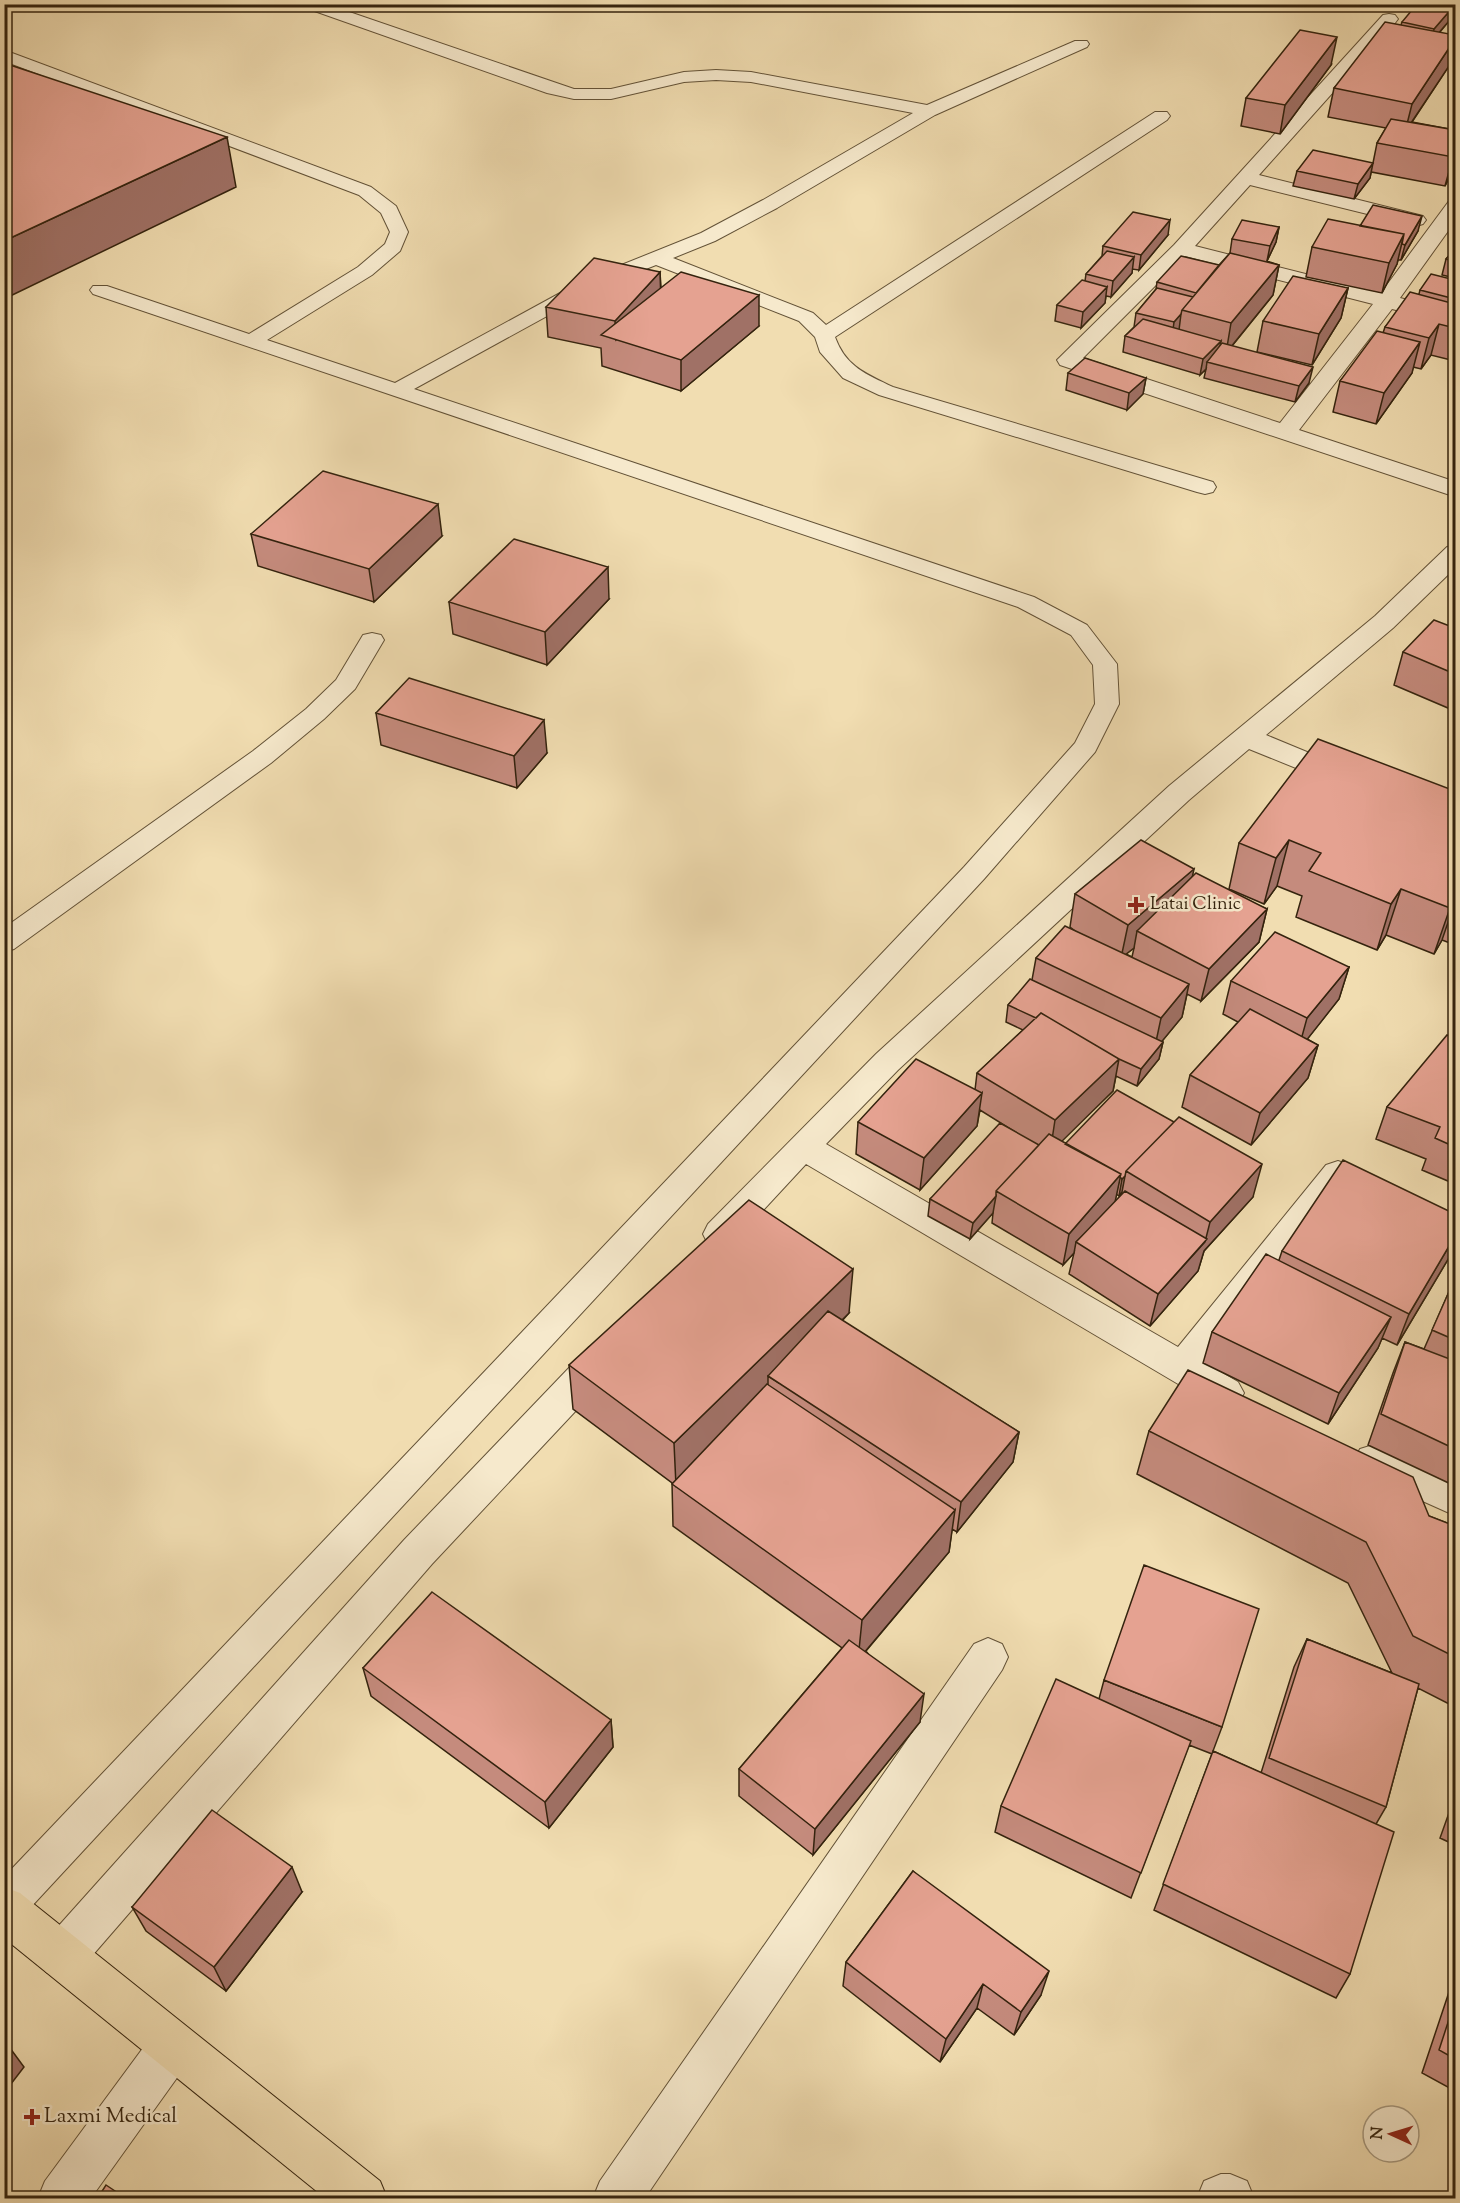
<svg xmlns="http://www.w3.org/2000/svg" width="1460" height="2203" font-family="'Sorts Mill Goudy',serif">
<style>
.lines{fill:none;stroke-linecap:round;stroke-linejoin:round}
.lane-casing{stroke:#635237;stroke-width:2}
.street-casing{stroke:#635237;stroke-width:2}
.primary-casing{stroke:#34230e;stroke-width:2}
.lane{fill:#f6e9cc;fill-rule:evenodd}
.street{fill:#f6e9cc;fill-rule:evenodd}
.primary{fill:#f1ddb1;fill-rule:evenodd}
.wall{fill:#c58b7d;stroke:#34230e;stroke-width:1.5;fill-rule:evenodd}
.shaded-wall{fill:#a07166;stroke:#34230e;stroke-width:1.5}
.building{fill:#e5a291;stroke:#34230e;stroke-width:1.5}
.poi-dot{fill:#8f2418;stroke:#f6e9cc;stroke-width:2}
.labels{text-anchor:middle;dominant-baseline:central;stroke-width:5;stroke-linejoin:round;paint-order:stroke}
.poi-label{font-size:18px;fill:#34230e;stroke:#f6e9cc;text-anchor:start}
.near-poi-label{font-size:21px;fill:#34230e;stroke:#f6e9cc;text-anchor:start}
</style>
<rect width="100%" height="100%" fill="#f1ddb1"/>
<filter id="stains"><feTurbulence type="fractalNoise" baseFrequency=".00333" numOctaves="4"/><feColorMatrix values="0 0 0 0 .2 0 0 0 0 .09 0 0 0 0 .02 0 0 0 .5 -.17"/></filter>
<radialGradient id="worn" r=".72"><stop offset=".6" stop-color="#630" stop-opacity="0"/><stop offset="1" stop-color="#630" stop-opacity=".3"/></radialGradient>
<g class="lines">
<!-- lane casing -->
<g class="lane-casing">
<path id="lane" d="M326,4L574,89H611L684,72L716,70L751,72L927,105L1075,41H1087L1089,44L1087,47L935,115L777,208L715,241L673,258L813,313L826,325L1155,112H1167L1170,116L1167,120L835,337C846,367 866,374 893,387L1213,482L1216,487L1213,492L1205,494L1197,492L879,395L843,378L820,352L815,337L799,321L656,265L598,288L414,389L1034,597L1087,625L1117,664L1119,704L1095,752L984,879L18,1921L4,1927V1877L964,867L1075,743L1095,704L1093,665L1071,635L1018,607L93,294L90,290L93,286H107L249,334L358,267L385,244L390,232L381,213L359,195L4,61V50L371,187L396,206L408,232L400,251L372,275L267,340L395,383L584,280L701,233L763,200L913,113L751,82L716,80L684,82L611,99H574L547,93L306,8L304,5Z
M372,633L381,635L384,640L355,689L324,719L271,763L14,949L4,952V928L253,751L306,709L336,680L363,635Z"/>
</g>
<!-- street casing -->
<g class="street-casing">
<path id="street" d="M1389,14L1395,15L1398,19L1395,23L1259,175L1423,216L1426,220L1423,224L1416,226L1250,185L1195,246L1381,293L1449,201L1456,199V220L1400,298L1456,312V325L1392,309L1299,430L1456,482V497L1060,365L1057,360L1174,245L1383,15ZM1185,256L1373,304L1280,423L1083,358Z
M1456,545V567L1393,628L1266,735L1353,771L1357,777L1353,783L1343,786L1333,783L1249,749L1189,800L898,1070L826,1144L1178,1347L1326,1165L1338,1161L1355,1167L1360,1176L1355,1185L1346,1188L1207,1364L1238,1382L1244,1393L1238,1404L1225,1409L1212,1404L806,1164L732,1244L720,1248L708,1244L703,1234L708,1224L876,1054L1169,786L1375,616L1447,547Z
M602,1343L615,1347L620,1358L615,1369L432,1564L78,1972L62,1979L46,1972L39,1956L46,1940L404,1540L589,1347Z
M1373,1445L1456,1481V1516L1360,1473L1354,1461L1360,1449Z
M988,1638L1002,1644L1008,1657L1002,1670L645,2198H593L600,2181L974,1644Z
M173,2022L189,2029L196,2045L189,2061L91,2198H38L45,2181L157,2029Z
M1221,2174H1230L1247,2181L1254,2198H1197L1204,2181Z"/>
</g>
<!-- primary casing -->
<g class="primary-casing">
<path id="primary" d="M4,1887L20,1893L380,2181L387,2198H325L4,1938Z"/>
</g>
<!-- lane -->
<use href="#lane" class="lane"/>
<!-- street -->
<use href="#street" class="street"/>
<!-- primary -->
<use href="#primary" class="primary"/>
</g>
<!-- wall -->
<path class="wall" d="M1453,7L1449,21L1440,32L1451,63L1412,122L1455,130V166L1445,186L1371,172L1370,178L1354,199L1293,186L1297,171L1373,163L1377,143L1386,128L1328,117L1334,88L1401,25L1402,22Z
M1331,65L1280,134L1241,126L1246,98Z
M1360,226L1418,231L1401,260H1398L1397,264L1382,293L1306,277L1312,247Z
M1279,227L1276,242L1267,261L1279,265L1273,295L1232,346L1309,383L1295,402L1204,378L1206,369L1200,375L1123,352L1125,336L1134,327L1136,313L1156,289L1157,282L1219,265L1230,253L1232,239Z
M1168,235L1139,270L1132,269V273L1111,297L1106,296L1105,303L1081,328L1055,321L1057,305L1085,281L1086,274L1102,256L1103,246Z
M1455,249V278L1442,275L1446,259Z
M660,272L661,288L759,326L681,391L602,366L601,348L548,337L546,307Z
M1455,280V361L1431,355L1421,369L1413,367L1412,373L1376,424L1333,412L1340,381L1383,333L1385,327L1419,294L1420,290Z
M1348,288L1341,318L1312,365L1257,352L1263,321Z
M1068,373L1146,378L1143,394L1127,410L1066,390Z
M251,534L442,536L374,602L258,566Z
M609,599L547,665L453,634L449,602Z
M1455,628V711L1394,685L1403,652Z
M376,713L547,753L517,788L381,745Z
M1455,791V945L1442,940L1434,954L1386,935L1377,950L1296,917L1302,896L1277,886L1264,904L1229,889L1239,843Z
M1192,877L1267,909L1259,942L1201,1001L1187,994L1182,1017L1162,1041L1163,1042L1159,1059L1137,1086L1116,1076L1113,1091L1061,1141L1065,1144L1253,1197L1204,1251L1198,1271L1150,1326L1069,1274L1074,1253L1063,1265L992,1223L993,1213L970,1239L928,1216L930,1199L1017,1133L980,1110L977,1126L920,1190L856,1154L858,1122L975,1090L977,1073L1023,1030L1006,1022L1008,1005L1032,980L1036,958L1075,931L1070,927L1075,894ZM1134,948L1132,957L1126,954ZM1122,1192L1121,1195L1115,1202L1116,1194L1119,1196Z
M1349,967L1339,999L1307,1039L1318,1045L1308,1078L1251,1145L1182,1107L1190,1075L1238,1022L1223,1014L1231,981Z
M1455,1038V1184L1422,1170L1426,1159L1376,1139L1387,1107Z
M1282,1251H1453L1397,1345L1382,1338L1378,1348L1328,1424L1203,1363L1212,1332L1279,1260Z
M1455,1278V1486L1368,1445L1393,1373L1405,1342L1424,1349Z
M849,1313L842,1321L1019,1432L1013,1462L957,1532L952,1529L949,1552L866,1651L920,1722L813,1855L739,1796V1769L842,1648L673,1526L672,1483L573,1409L569,1365Z
M1149,1431L1429,1516L1455,1526V1707L1418,1688L1386,1807L1376,1824L1350,1974L1336,1998L1154,1910L1212,1754L1189,1745L1131,1898L995,1832L1001,1806L1099,1699L1104,1680L1222,1727L1213,1751L1261,1773L1294,1667L1307,1639L1392,1673L1348,1583L1137,1474Z
M363,1668L611,1720L613,1747L549,1828L371,1696Z
M1455,1796V1845L1440,1838Z
M913,1871L1041,1995L1014,2035L977,2008L940,2062L843,1986L846,1962Z
M302,1892L226,1991L146,1931L132,1907Z
M1455,1974V2091L1422,2073Z"/>
<!-- shaded-wall -->
<path class="shaded-wall" d="M1453,7L1449,21L1430,43L1434,29Z
M1337,37L1331,65L1280,134L1285,105Z
M1455,39V46L1451,63L1405,132L1412,104Z
M227,137L236,187L4,299V241Z
M1455,151V166L1445,186L1453,157Z
M1373,163L1370,178L1354,199L1358,184Z
M1422,216L1418,231L1401,260L1405,245Z
M1170,220L1168,235L1139,270L1141,255Z
M1279,227L1276,242L1267,261L1270,246Z
M1404,234L1397,264L1382,293L1389,263Z
M1134,257L1132,273L1111,297L1113,281Z
M1279,265L1273,295L1226,353L1231,323Z
M660,272L661,302L616,340L615,321Z
M1107,287L1105,303L1081,328L1083,312Z
M1348,288L1341,318L1312,365L1319,334Z
M759,295V326L681,391V360Z
M1181,314L1179,330L1172,338L1174,322Z
M1439,324L1431,355L1421,369L1429,338Z
M1221,341L1218,357L1207,362L1206,369L1200,375L1203,359Z
M1420,342L1412,373L1376,424L1384,393Z
M1313,367L1309,383L1295,402L1299,386Z
M1146,378L1143,394L1127,410L1129,393Z
M438,504L442,536L374,602L369,569Z
M608,567L609,599L547,665L545,632Z
M544,720L547,753L517,788L514,756Z
M1289,840L1277,886L1264,904L1276,858Z
M1194,869L1187,902L1137,931L1134,948L1121,958L1128,925Z
M1401,889L1386,935L1377,950L1391,904Z
M1455,898V902L1442,940L1434,954L1450,908Z
M1267,909L1259,942L1201,1001L1209,969Z
M1349,967L1339,999L1298,1051L1307,1018Z
M1189,984L1182,1017L1154,1051L1161,1018Z
M1163,1042L1159,1059L1137,1086L1141,1069Z
M1318,1045L1308,1078L1251,1145L1260,1113Z
M1119,1059L1113,1091L1050,1153L1055,1120Z
M982,1093L977,1126L920,1190L924,1158Z
M1262,1164L1253,1197L1204,1251L1198,1271L1150,1326L1158,1294L1205,1242L1210,1222Z
M1121,1174L1114,1207L1076,1242L1074,1253L1063,1265L1069,1234Z
M1125,1176L1122,1192L1119,1196L1122,1179Z
M996,1196L993,1213L970,1239L973,1223Z
M1455,1236V1244L1453,1251L1397,1345L1409,1314Z
M853,1269L849,1313L779,1383L768,1376V1395L676,1486L674,1443Z
M1391,1317L1378,1348L1328,1424L1339,1393Z
M1019,1432L1013,1462L957,1532L961,1502Z
M955,1510L949,1552L858,1660L862,1620Z
M924,1694L920,1722L813,1855L815,1829Z
M611,1720L613,1747L549,1828L545,1802Z
M292,1867L302,1892L226,1991L214,1967Z
M1049,1971L1041,1995L1014,2035L1021,2012Z
M983,1984L977,2008L940,2062L946,2039Z
M7,2044L24,2067L4,2093V2047Z"/>
<!-- building -->
<path class="building" d="M1417,4H1442L1453,7L1434,29L1402,22Z
M1385,22L1455,35V39L1412,104L1334,88Z
M1300,30L1337,37L1285,105L1246,98Z
M4,63L227,137L4,241Z
M1391,119L1455,130V151L1453,157L1377,143Z
M1313,150L1373,163L1358,184L1297,171Z
M1373,205L1422,216L1405,245L1402,244L1404,234L1360,226Z
M1133,212L1170,220L1141,255L1103,246Z
M1328,219L1404,234L1389,263L1312,247Z
M1242,220L1279,227L1270,246L1232,239Z
M1455,249V262L1446,259Z
M1107,251L1134,257L1113,281L1086,274Z
M1230,253L1279,265L1231,323L1182,310Z
M1181,256L1219,265L1196,293L1157,282Z
M594,258L660,272L615,321L546,307Z
M681,272L759,295L681,360L601,335Z
M1431,274L1455,280V299L1420,290Z
M1293,276L1348,288L1319,334L1263,321Z
M1082,280L1107,287L1083,312L1057,305Z
M1157,288L1193,297L1182,310L1181,314L1174,322L1136,313Z
M1410,292L1455,304V328L1439,324L1429,338L1385,327Z
M1143,319L1221,341L1203,359L1125,336Z
M1377,331L1420,342L1384,393L1340,381Z
M1222,343L1313,367L1299,386L1207,362Z
M1085,358L1146,378L1129,393L1068,373Z
M323,471L438,504L369,569L251,534Z
M514,539L608,567L545,632L449,602Z
M1434,620L1455,628V674L1403,652Z
M409,678L544,720L514,756L376,713Z
M1318,739L1455,791V898L1450,908L1401,889L1391,904L1309,871L1321,853L1289,840L1276,858L1239,843Z
M1141,840L1194,869L1128,925L1075,894Z
M1196,873L1267,909L1209,969L1137,931Z
M1065,926L1189,984L1161,1018L1036,958Z
M1275,932L1349,967L1307,1018L1231,981Z
M1030,979L1163,1042L1141,1069L1119,1059L1041,1013L1036,1018L1008,1005Z
M1250,1009L1318,1045L1260,1113L1190,1075Z
M1041,1013L1119,1059L1055,1120L977,1073Z
M1447,1035L1455,1038V1147L1435,1138L1440,1127L1387,1107Z
M916,1059L982,1093L924,1158L858,1122Z
M1117,1090L1174,1122L1126,1171L1125,1176L1122,1179L1120,1177L1121,1174L1065,1144Z
M1179,1117L1262,1164L1210,1222L1126,1171Z
M1000,1123L1039,1145L996,1191V1196L973,1223L930,1199Z
M1049,1134L1121,1174L1069,1234L996,1191Z
M1343,1160L1455,1214V1236L1409,1314L1282,1251Z
M1125,1191L1207,1239L1158,1294L1076,1242Z
M749,1200L853,1269L674,1443L569,1365Z
M1266,1254L1391,1317L1339,1393L1212,1332Z
M1455,1278V1340L1432,1330Z
M828,1311L1019,1432L961,1502L768,1376Z
M1405,1342L1455,1361V1449L1381,1414Z
M1188,1370L1413,1477L1429,1516L1455,1526V1657L1413,1636L1366,1542L1149,1431Z
M767,1384L955,1510L862,1620L672,1484Z
M1144,1565L1259,1609L1222,1727L1104,1680Z
M432,1592L611,1720L545,1802L363,1668Z
M1307,1639L1419,1684L1386,1807L1269,1758Z
M849,1640L924,1694L815,1829L739,1769Z
M1056,1679L1191,1741L1141,1873L1001,1806Z
M1213,1751L1394,1832L1350,1974L1163,1884Z
M212,1810L292,1867L214,1967L132,1907Z
M913,1871L1049,1971L1021,2012L983,1984L946,2039L846,1962Z
M1455,2001V2059L1439,2050Z
M106,2185L127,2199H97Z"/>
<!-- markers -->
<g class="poi-dot">
<path d="M1133 896h6v6h6v6h-6v6h-6v-6h-6v-6h6z"/>
<path d="M29 2108h6v6h6v6h-6v6h-6v-6h-6v-6h6z"/>
</g>
<g class="labels">
<!-- poi labels -->
<g class="poi-label">
<text x="1150" y="905">Latai Clinic</text>
</g>
<!-- near-poi labels -->
<g class="near-poi-label">
<text x="44" y="2117">Laxmi Medical</text>
</g>
</g>
<!-- margin -->
<rect width="1460" height="2203" fill="none" stroke="#f1ddb1" stroke-width="24"/>
<rect x="6" y="6" width="1448" height="2191" fill="none" stroke="#34230e" stroke-width="3"/>
<rect x="12" y="12" width="1436" height="2179" fill="none" stroke="#34230e" stroke-width="1.5"/>
<!-- north arrow -->
<g transform="translate(1391 2134) rotate(274)"><circle r="28" fill="#f6e9cc" stroke="#a89a80" stroke-width="1.5"/>
<path d="M0-4.5L10 22L0 15L-10 22Z" fill="#8f2418"/>
<text y="-9" font-size="16" font-weight="bold" text-anchor="middle" fill="#34230e">N</text>
</g>
<rect width="100%" height="100%" filter="url(#stains)"/>
<rect width="100%" height="100%" fill="url(#worn)"/>
</svg>
